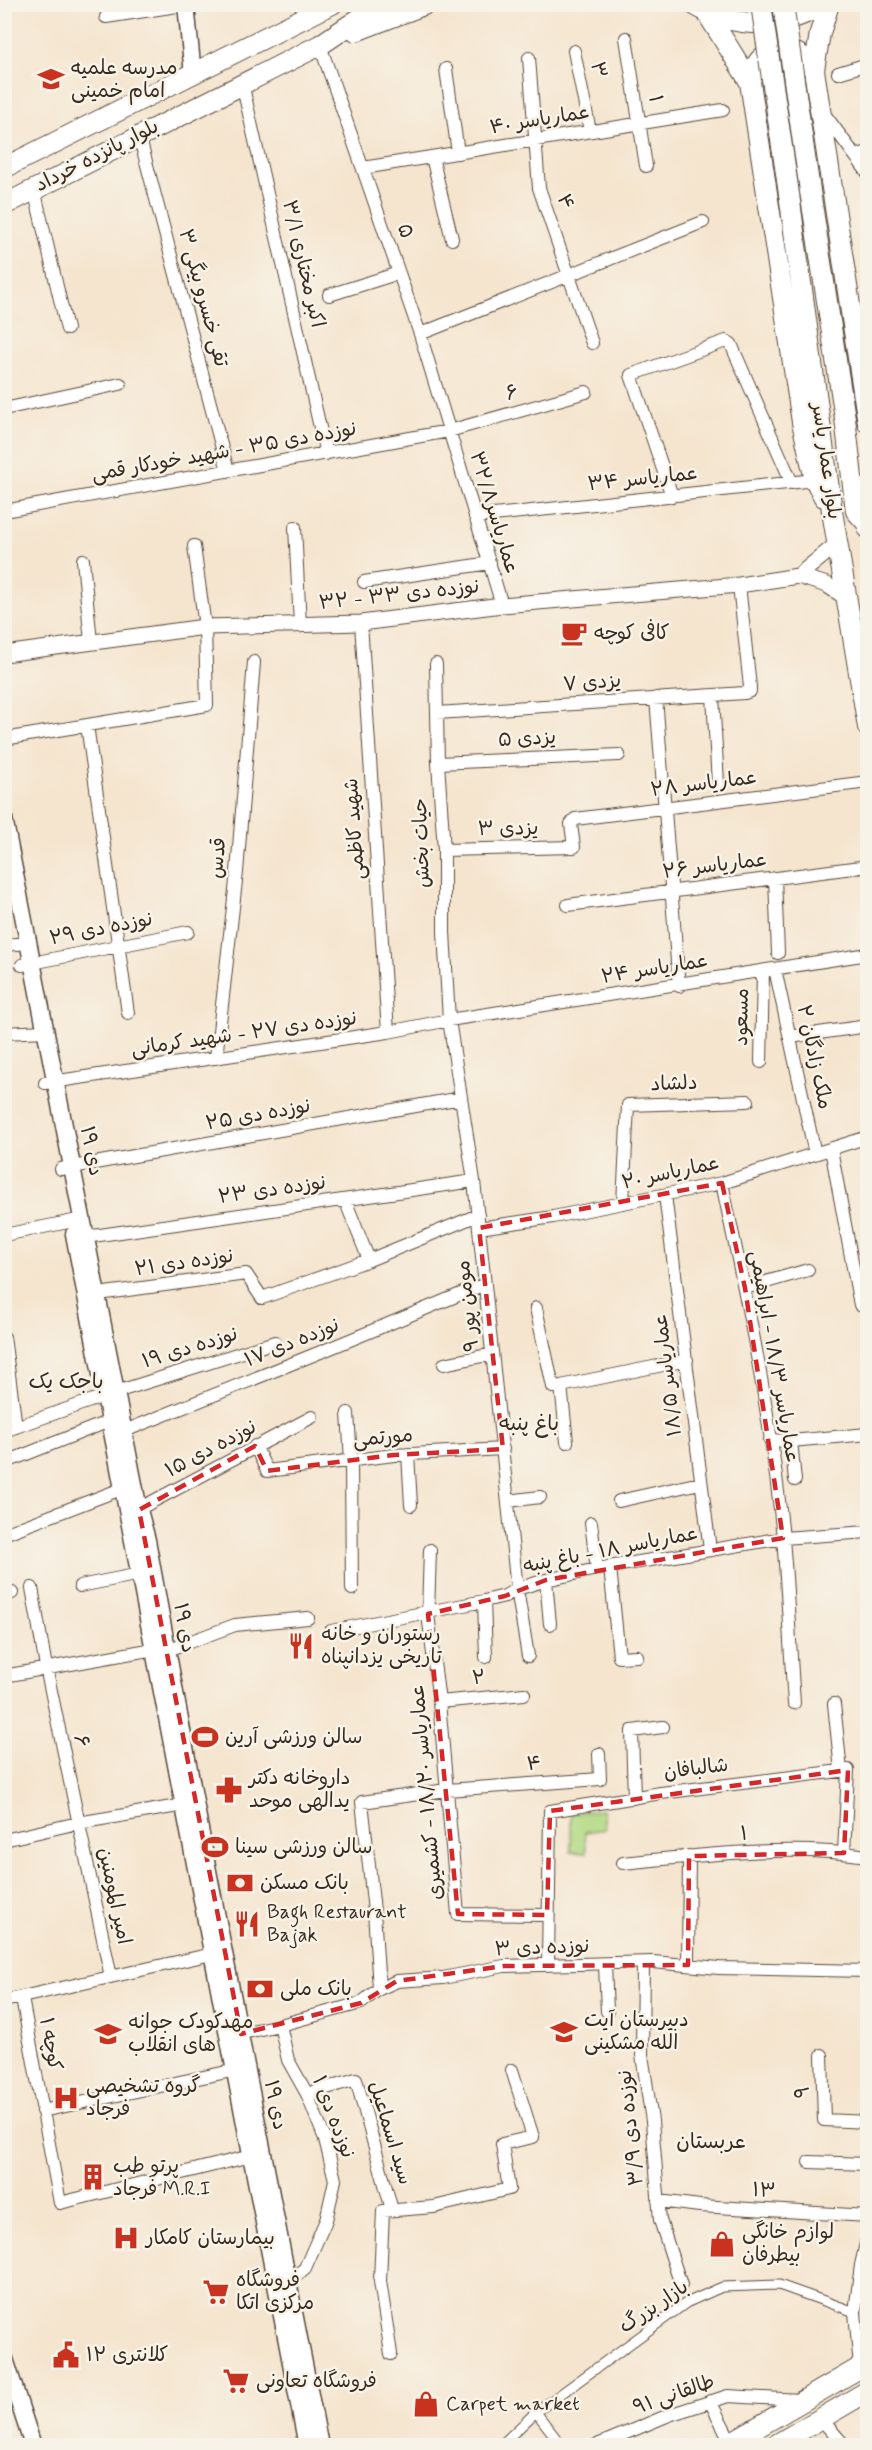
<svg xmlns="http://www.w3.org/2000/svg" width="872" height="2450" font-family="Mynerve,'Playpen Sans Arabic',sans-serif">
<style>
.green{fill:#b2da84;stroke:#768251;stroke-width:1.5}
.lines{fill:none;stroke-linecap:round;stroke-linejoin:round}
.pedestrian-casing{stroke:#574639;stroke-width:11}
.minor-casing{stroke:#574639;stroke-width:14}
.tertiary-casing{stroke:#574639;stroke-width:17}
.secondary-casing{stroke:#574639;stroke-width:19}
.primary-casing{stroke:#574639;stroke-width:22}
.pedestrian{stroke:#fff;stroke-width:9}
.minor{stroke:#fff;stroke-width:12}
.tertiary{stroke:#fff;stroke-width:15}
.secondary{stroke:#fff;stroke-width:16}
.primary{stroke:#fff;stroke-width:20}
.primary-bridge-casing{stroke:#574639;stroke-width:22;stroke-linecap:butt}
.primary-bridge{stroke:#fff;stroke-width:20}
.marked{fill:none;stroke:#d62828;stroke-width:4.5;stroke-dasharray:12 8;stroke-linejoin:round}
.labels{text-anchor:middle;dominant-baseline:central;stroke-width:5;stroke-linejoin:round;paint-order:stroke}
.poi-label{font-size:20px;fill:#3b2a1e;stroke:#f7f3e8;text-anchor:start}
.street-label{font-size:20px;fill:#3b2a1e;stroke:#f7f3e8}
.neighbourhood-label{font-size:21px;fill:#3b2a1e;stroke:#f7f3e8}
</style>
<rect width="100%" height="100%" fill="#f7f3e8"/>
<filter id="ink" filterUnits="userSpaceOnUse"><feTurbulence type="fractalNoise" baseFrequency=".0167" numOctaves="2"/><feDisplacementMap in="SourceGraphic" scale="12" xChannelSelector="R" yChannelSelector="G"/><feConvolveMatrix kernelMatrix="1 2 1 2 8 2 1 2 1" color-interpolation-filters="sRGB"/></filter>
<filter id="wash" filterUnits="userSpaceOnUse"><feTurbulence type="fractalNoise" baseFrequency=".008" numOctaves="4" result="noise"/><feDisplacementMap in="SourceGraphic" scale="24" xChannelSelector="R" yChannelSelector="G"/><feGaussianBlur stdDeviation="1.35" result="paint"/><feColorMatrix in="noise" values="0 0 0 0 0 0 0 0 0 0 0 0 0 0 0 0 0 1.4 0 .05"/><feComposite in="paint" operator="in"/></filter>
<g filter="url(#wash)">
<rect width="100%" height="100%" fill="#f5e5cf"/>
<!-- green -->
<path class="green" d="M602,1809L605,1829L585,1832L586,1853L571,1852V1814Z"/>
</g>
<g filter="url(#ink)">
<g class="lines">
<!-- pedestrian casing -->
<g class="pedestrian-casing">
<path id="pedestrian" d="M536,2412L562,2446
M500,2446L536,2412L686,2303L722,2287L779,2285L855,2312"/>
</g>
<!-- minor casing -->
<g class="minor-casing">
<path id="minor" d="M106,17L190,4
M626,38L646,166
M320,45L420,334L502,605
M574,51L590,131
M529,58L539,188L592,343
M446,69L458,153
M838,73L868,64
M242,83L326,454
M822,111L868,173
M139,135L228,471
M856,156L868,152
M432,157L452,239
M363,168L723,110
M34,189L67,329
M329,295L399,273
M420,334L703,222
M4,409L120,384
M672,496L631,375L726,341L731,344L792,483
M4,511L449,431L586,392
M475,517L815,480
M295,527L300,625
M83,560L91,642
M364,582L490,563
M361,623L388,1032
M436,664L438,763L444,850V932L449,1020L474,1181L517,1589L528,1656
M713,696L718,784
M656,698L679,986
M437,713L745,693L750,691V687L739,585
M87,725L128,1013
M4,739L207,705L205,627L194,546
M438,763L619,755
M444,850L574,847L571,824L575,819L868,782
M775,878L778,953
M568,905L868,866
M4,945L29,943
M22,965L188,932
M775,969L815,1154
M4,1033L45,1031
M790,1037L868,1026
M216,1058L237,872L254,662
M761,1062L763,972
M45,1083L388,1032L449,1020L868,954
M831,1149L860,1305
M61,1169L461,1098
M722,1183C747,1300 772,1419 783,1539C788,1594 790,1649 794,1703
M665,1195L710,1550
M345,1200L369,1260
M623,1203L628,1105L748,1101
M479,1228L553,1217L722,1183L868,1137
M4,1235L83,1219
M79,1238L474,1181
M745,1288L808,1270
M98,1294L246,1274L262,1298L369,1260L478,1215
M536,1308L553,1387L561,1386L567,1442
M4,1337L16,1427
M444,1364L492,1354
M561,1386L687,1360
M348,1413L351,1460L352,1589
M4,1431L116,1392L275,1342
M117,1434L328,1349L485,1284
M770,1440L791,1441L868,1434
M791,1441L795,1480
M255,1446L267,1471L394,1455L503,1449
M408,1454L411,1505
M4,1463L117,1418
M508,1501L540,1497
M619,1501L700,1483
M133,1512L312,1417
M591,1523L597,1569
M4,1534L129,1486
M430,1550L428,1614L439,1702L458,1914L547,1915
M610,1567L619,1657L637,1656
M546,1580L550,1624
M80,1586L140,1574
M32,1588L46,1667L111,1977
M4,1594L12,1593
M484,1601L486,1657
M331,1631L484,1601L505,1596L517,1589L546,1580L597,1569L783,1538L868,1532
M162,1652L235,1625L308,1618
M4,1676L154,1649
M439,1702L524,1694
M834,1704L841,1771
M634,1798L632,1731L663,1727
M4,1840L78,1823L184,1805
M623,1863C703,1855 787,1844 868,1856
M643,1964L642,2055L652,2121L660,2220L681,2285
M548,1965L550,1811L661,1793L848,1770L844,1853
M605,1965L607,2011
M688,1965L689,1856
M379,1989L374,1911L362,1802L447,1790L600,1779L599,1754
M22,1998L60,2203L259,2154
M4,2001L212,1954
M280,2025L288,2060L307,2094L325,2139L335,2180L326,2220L305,2268L283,2287
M232,2035L280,2025L361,2003L379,1989L397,1981L443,1978L504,1966L653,1962L719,1968L868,1971
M822,2055L824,2120L868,2122
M307,2094L356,2079L392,2210
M42,2111L241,2069
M809,2162L868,2164
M658,2201L700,2206L868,2216
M391,2354L380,2281L383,2211L434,2207L509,2189L502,2144L533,2137L512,2070
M860,2367L855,2312L861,2265L868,2235
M710,2401L731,2442
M821,2419L845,2446
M595,2446L669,2415L728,2396L800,2400"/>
</g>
<!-- tertiary casing -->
<g class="tertiary-casing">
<path id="tertiary" d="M798,576L837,544
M4,654L205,627L361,623L502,605L739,585L798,576L827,585L847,598"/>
</g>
<!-- secondary casing -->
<g class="secondary-casing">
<path id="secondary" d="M186,4L193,75
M4,818L139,1510L147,1540L202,1840L320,2446
M74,1234L307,2446
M4,2356L33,2446"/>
</g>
<!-- primary casing -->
<g class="primary-casing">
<path id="primary" d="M693,4C735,30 782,29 824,4
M829,4L820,33L814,70L868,423
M707,13L750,82L802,422L815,480L824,497
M356,31L426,4
M750,82C756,45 794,38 814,70
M4,168L332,4
M810,191L845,418L856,511L867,523L868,528
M789,194L832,511L868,727
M4,205L320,45L381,4
M725,2446L868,2363
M774,2446L868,2391"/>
</g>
<!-- pedestrian -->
<use href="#pedestrian" class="pedestrian"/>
<!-- minor -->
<use href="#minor" class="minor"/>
<!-- tertiary -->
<use href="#tertiary" class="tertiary"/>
<!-- secondary -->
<use href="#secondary" class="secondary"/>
<!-- primary -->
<use href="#primary" class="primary"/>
<!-- primary-bridge casing -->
<g class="primary-bridge-casing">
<path id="primary-bridge" d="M761,4L789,194
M783,4L810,191"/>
</g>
<!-- primary-bridge -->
<use href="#primary-bridge" class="primary-bridge"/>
</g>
</g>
<!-- marked area -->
<path class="marked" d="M722,1183L745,1288L783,1538L546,1580L505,1596L428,1614L458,1914L547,1915L550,1811L848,1770L844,1853L689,1856L688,1965L504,1966L397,1981L361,2003L241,2034L139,1510L255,1446L267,1471L394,1455L503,1449L479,1228Z"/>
<!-- icons -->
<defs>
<g id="university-bare" transform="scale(2.07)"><path d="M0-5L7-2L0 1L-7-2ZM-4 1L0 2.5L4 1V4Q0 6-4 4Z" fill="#c8321e" stroke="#f7f3e8" stroke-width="2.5" paint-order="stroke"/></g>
<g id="cafe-bare" transform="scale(2.07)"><path d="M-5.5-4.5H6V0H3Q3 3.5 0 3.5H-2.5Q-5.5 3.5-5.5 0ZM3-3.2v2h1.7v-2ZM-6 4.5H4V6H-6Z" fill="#c8321e" stroke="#f7f3e8" stroke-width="2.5" paint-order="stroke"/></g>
<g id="restaurant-bare" transform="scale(2.07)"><path d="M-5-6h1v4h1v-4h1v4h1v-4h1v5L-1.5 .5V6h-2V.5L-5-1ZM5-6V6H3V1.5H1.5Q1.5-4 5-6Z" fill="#c8321e" stroke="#f7f3e8" stroke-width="2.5" paint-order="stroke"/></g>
<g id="stadium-bare" transform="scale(2.07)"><path d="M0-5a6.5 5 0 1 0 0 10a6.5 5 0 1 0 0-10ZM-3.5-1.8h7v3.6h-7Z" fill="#c8321e" stroke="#f7f3e8" stroke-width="2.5" paint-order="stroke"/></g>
<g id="pharmacy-bare" transform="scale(2.07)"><path d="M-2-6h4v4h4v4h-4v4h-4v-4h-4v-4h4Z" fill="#c8321e" stroke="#f7f3e8" stroke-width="2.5" paint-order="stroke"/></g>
<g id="bank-bare" transform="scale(2.07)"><path d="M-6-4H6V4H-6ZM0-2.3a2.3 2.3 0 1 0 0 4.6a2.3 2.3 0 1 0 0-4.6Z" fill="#c8321e" stroke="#f7f3e8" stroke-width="2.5" paint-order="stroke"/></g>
<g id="school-bare" transform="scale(2.07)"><path d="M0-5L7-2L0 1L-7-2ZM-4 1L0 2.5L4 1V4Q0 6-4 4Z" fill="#c8321e" stroke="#f7f3e8" stroke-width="2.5" paint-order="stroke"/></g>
<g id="hospital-bare" transform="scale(2.07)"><path d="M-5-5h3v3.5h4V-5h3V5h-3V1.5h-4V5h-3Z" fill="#c8321e" stroke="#f7f3e8" stroke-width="2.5" paint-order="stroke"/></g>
<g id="building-bare" transform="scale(2.07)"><path d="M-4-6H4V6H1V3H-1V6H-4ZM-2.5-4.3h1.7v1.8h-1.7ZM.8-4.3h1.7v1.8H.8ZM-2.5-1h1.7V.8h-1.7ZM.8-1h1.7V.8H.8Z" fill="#c8321e" stroke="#f7f3e8" stroke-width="2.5" paint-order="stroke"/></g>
<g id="shop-bare" transform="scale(2.07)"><path d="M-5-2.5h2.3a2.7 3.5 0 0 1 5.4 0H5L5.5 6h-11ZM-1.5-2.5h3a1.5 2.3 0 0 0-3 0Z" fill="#c8321e" stroke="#f7f3e8" stroke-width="2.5" paint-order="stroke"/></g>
<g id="supermarket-bare" transform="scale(2.07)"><path d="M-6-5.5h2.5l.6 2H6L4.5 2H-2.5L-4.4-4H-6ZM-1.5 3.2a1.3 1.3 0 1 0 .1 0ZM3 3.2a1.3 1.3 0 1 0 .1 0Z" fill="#c8321e" stroke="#f7f3e8" stroke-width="2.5" paint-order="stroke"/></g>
<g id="civic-bare" transform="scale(2.07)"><path d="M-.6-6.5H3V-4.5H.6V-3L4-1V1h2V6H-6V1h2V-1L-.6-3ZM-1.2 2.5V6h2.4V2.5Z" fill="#c8321e" stroke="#f7f3e8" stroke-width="2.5" paint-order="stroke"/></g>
</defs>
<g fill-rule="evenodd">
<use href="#university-bare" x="51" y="79"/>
<use href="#cafe-bare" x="574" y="633"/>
<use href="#restaurant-bare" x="301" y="1646"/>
<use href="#stadium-bare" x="205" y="1737"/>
<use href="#pharmacy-bare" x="229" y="1790"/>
<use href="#stadium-bare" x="215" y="1847"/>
<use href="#bank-bare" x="240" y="1883"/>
<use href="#restaurant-bare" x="247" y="1924"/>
<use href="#bank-bare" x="260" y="1989"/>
<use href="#school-bare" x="564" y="2032"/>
<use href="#school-bare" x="108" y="2034"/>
<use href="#hospital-bare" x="66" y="2098"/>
<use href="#building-bare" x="93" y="2177"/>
<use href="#hospital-bare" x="126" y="2238"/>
<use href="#shop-bare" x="722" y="2244"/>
<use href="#supermarket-bare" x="216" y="2292"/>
<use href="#civic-bare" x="66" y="2355"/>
<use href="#supermarket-bare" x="236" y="2381"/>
<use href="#shop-bare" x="426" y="2404"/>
</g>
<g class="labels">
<!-- poi labels -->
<g class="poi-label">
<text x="71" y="68">مدرسه علمیه<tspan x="71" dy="23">امام خمینی</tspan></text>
<text x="594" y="633">کافی کوچه</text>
<text x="321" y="1634">رستوران و خانه<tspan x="321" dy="23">تاریخی یزدانپناه</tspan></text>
<text x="225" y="1737">سالن ورزشی آرین</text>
<text x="249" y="1778">داروخانه دکتر<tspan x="249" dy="23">یدالهی موحد</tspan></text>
<text x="235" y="1847">سالن ورزشی سینا</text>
<text x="260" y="1883">بانک مسکن</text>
<text x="267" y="1912">Bagh Restaurant<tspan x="267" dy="23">Bajak</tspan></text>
<text x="280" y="1989">بانک ملی</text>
<text x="584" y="2020">دبیرستان آیت<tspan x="584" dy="23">الله مشکینی</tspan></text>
<text x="128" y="2022">مهدکودک جوانه<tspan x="128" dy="23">های انقلاب</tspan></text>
<text x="86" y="2086">گروه تشخیصی<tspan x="86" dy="23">فرجاد</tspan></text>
<text x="113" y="2166">پرتو طب<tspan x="113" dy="23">فرجاد M.R.I</tspan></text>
<text x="742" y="2232">لوازم خانگی<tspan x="742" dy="23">بیطرفان</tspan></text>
<text x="146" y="2238">بیمارستان کامکار</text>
<text x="236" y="2280">فروشگاه<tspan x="236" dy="23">مرکزی اتکا</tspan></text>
<text x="86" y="2355">کلانتری ۱۲</text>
<text x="256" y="2381">فروشگاه تعاونی</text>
<text x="446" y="2404">Carpet market</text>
</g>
<!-- street labels -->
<g class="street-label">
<text transform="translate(598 70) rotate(79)">۳</text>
<text transform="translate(655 99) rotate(81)">۱</text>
<text transform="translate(540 120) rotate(-9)">عماریاسر ۴۰</text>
<text transform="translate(97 156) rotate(-27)">بلوار پانزده خرداد</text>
<text transform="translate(565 202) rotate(70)">۴</text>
<text transform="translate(405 231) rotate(71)">۵</text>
<text transform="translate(303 264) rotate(77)">۳/۱ اکبر مختاری</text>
<text transform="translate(203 298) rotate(75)">۳ تقی خسرو بیگی</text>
<text transform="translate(512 393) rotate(-16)">۶</text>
<text transform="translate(224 452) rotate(-10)">نوزده دی ۳۵ - شهید خودکار قمی</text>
<text transform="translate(826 461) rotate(82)">بلوار عمار یاسر</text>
<text transform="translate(643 479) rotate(-6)">عماریاسر ۳۴</text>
<text transform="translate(494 513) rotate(73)">عماریاسر۳۲/۸</text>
<text transform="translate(399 595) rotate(-6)">۳۲ - نوزده دی ۳۳</text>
<text transform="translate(592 683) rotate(-4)">یزدی ۷</text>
<text transform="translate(527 739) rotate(-3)">یزدی ۵</text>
<text transform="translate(704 784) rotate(-7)">عماریاسر ۲۸</text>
<text transform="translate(355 829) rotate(-94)">شهید کاظمی</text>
<text transform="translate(508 829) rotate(-1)">یزدی ۳</text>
<text transform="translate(422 843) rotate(-92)">حیات بخش</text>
<text transform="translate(218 858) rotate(-85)">قدس</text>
<text transform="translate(715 866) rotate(-7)">عماریاسر ۲۶</text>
<text transform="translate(101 929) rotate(-11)">نوزده دی ۲۹</text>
<text transform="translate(655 969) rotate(-9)">عماریاسر ۲۴</text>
<text transform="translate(742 1017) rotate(-89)">مسعود</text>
<text transform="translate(244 1034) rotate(-8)">نوزده دی ۲۷ - شهید کرمانی</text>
<text transform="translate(814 1057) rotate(78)">۲ ملک زادگان</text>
<text transform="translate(674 1084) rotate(-2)">دلشاد</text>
<text transform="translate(258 1115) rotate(-10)">نوزده دی ۲۵</text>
<text transform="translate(91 1151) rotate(79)">۱۹ دی</text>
<text transform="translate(671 1173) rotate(-12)">عماریاسر ۲۰</text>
<text transform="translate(272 1190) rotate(-8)">نوزده دی ۲۳</text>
<text transform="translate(184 1263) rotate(-8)">نوزده دی ۲۱</text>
<text transform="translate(468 1306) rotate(-96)">مومن پور ۹</text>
<text transform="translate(292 1343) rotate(-22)">نوزده دی ۱۷</text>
<text transform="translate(190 1348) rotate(-17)">نوزده دی ۱۹</text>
<text transform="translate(774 1357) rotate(80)">عماریاسر ۱۸/۳ - ابراهیمی</text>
<text transform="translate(668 1375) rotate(-97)">عماریاسر ۱۸/۵</text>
<text transform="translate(383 1438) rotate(-5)">مورتمی</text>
<text transform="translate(211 1449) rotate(-28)">نوزده دی ۱۵</text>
<text transform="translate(611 1550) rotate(-11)">عماریاسر ۱۸ - باغ پنبه</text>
<text transform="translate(184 1628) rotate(80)">۱۹ دی</text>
<text transform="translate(479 1678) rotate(-6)">۲</text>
<text transform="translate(81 1741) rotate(78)">۶</text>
<text transform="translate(534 1764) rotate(-4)">۴</text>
<text transform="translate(696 1769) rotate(-7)">شالبافان</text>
<text transform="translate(427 1792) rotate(-95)">عماریاسر ۱۸/۲۰ - کشمیری</text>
<text transform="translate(744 1834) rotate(-3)">۱</text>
<text transform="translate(114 1896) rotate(78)">امیر المومنین</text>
<text transform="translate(542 1948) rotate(-2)">نوزده دی ۳</text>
<text transform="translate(50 2044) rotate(80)">کوچه ۱</text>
<text transform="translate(803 2092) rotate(-92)">۹</text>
<text transform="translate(275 2105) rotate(79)">۱۹ دی</text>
<text transform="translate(333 2117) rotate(69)">نوزده دی ۱</text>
<text transform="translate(631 2128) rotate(-96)">نوزده دی ۳/۹</text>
<text transform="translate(390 2133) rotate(73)">سید اسماعیل</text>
<text transform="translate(764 2191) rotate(3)">۱۳</text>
<text transform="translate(654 2307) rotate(-34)">بازار بزرگ</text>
<text transform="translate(674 2395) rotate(-19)">طالقانی ۹۱</text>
</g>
<!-- neighbourhood labels -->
<g class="neighbourhood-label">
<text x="66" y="1382">باجک یک</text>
<text x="529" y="1424">باغ پنبه</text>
<text x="711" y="2142">عربستان</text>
</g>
</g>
<!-- margin -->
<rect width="872" height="2450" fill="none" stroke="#f7f3e8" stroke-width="24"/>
</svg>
